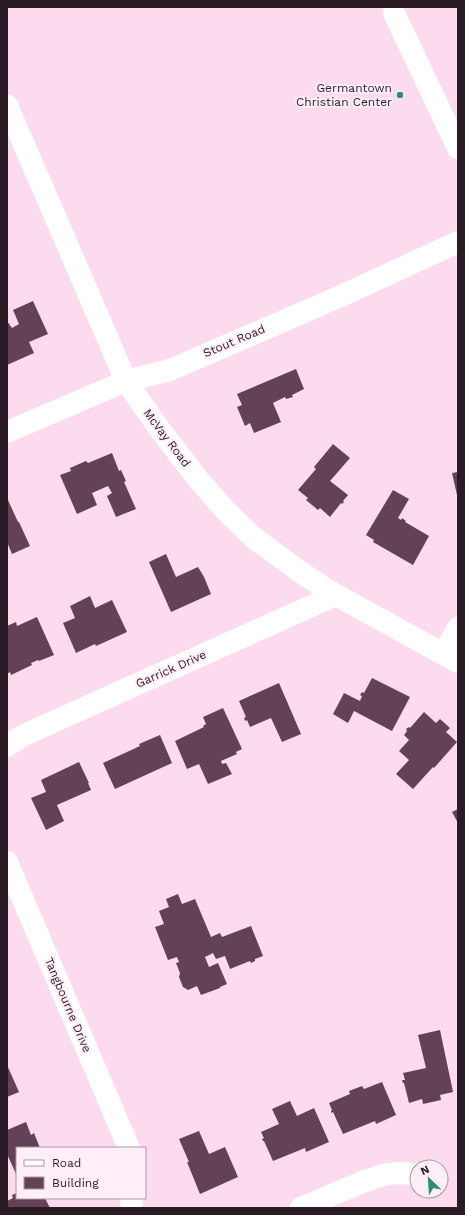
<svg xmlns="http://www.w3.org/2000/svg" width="465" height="1215" font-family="'Work Sans',sans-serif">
	<rect width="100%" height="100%" fill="#fcdbee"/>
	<path fill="#634156" d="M33,301L48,334L29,342L34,353L7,365V321L12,328L19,324L13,310Z
		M296,369L304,389L292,395L293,397L286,399L285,397L273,403L281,422L254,433L250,423L245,426L237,407L242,405L237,394Z
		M333,444L350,458L330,481L348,495L343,501L344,502L342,504L341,503L330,517L320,508L318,510L306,500L308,498L298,490L316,469L314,467Z
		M112,453L119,471L121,470L126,481L124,482L136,509L116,517L107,496L112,493L108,486L92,493L97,505L77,514L60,475L71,471L70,468L86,461L88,463Z
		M458,472V495H457L452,473Z
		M393,490L409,499L398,518L401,520L402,518L406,521L405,522L429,536L413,565L373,542L374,540L366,535Z
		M7,498L18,522H19L30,546L12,554L7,542Z
		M166,554L176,577L198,567L204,577L211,594L171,612L149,562Z
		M90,596L95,608L112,600L127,632L96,646L95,644L76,653L63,623L75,618L70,606Z
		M37,617L54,655L39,661L38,660L31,663L32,665L11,675L10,672L7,674V626L16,622L17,626Z
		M372,678L410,697L392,731L354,711L348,723L333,714L344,693L360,701L362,696L360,695L362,692L364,693Z
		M279,683L301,734L282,742L271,718L250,727L247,720L245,721L244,718L246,717L239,701Z
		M223,708L242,749L236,752L237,754L221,761L222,764L226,763L232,774L208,784L199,764L187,769L175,741L204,727L203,726L206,724L203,717Z
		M424,712L436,723L440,719L450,728L446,732L457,742L434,768L433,767L413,789L396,774L409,760L399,751L409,740L404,735L407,731L406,729L409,727L410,728Z
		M160,735L172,763L115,789L103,763L140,746L139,744Z
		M79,762L89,783H88L91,790L57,805L64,821L46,830L31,798L46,792L41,780Z
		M458,809V823L452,812Z
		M178,894L182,904L195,899L211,937L220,933L222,937L251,926L263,956L255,959V961L251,963L250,961L230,969L225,956L216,959L213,953L205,957L209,967L218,963L227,984L220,987V988L201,995L197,986L188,990L183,987L179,977L180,973L176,963L179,962L177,957L168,960L155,927L164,924L159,911L169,907L166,899Z
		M440,1030L453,1092L440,1095L441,1100L423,1104L422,1099L409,1103L404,1083H403L402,1080H405L403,1073L426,1068L418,1035Z
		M7,1065L19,1092L7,1097Z
		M382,1082L396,1115L376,1124L375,1121L343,1134L333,1112L331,1113V1111L332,1110L329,1103L350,1094L349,1091L362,1086L364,1089Z
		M290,1101L297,1116L314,1108L329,1142L306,1152L305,1148L273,1161L264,1141H263L262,1139L264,1138L261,1132L279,1124L272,1109Z
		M26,1122L31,1135L34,1133L40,1148H17V1176L7,1154V1130Z
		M199,1131L209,1154L225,1147L238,1177L200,1194L187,1162H189L179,1139Z
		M17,1193V1198H45L50,1208H7V1201L13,1198L12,1195Z"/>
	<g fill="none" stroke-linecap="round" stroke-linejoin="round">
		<path stroke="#fff" stroke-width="22" d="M394,13L458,148
			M7,105L126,381L161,431L198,479L226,511L254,538L306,576L336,595L458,662
			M7,432L126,381L170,370L341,296L458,242
			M444,653L458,628
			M7,746L24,735L336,595
			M7,862L129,1148
			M131,1208L132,1198
			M301,1208L365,1181L383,1175L399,1173L417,1174"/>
	</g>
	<circle fill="#2d8f69" stroke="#ffedf7" stroke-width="1.5" cx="400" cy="95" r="4"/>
	<g text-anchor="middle" stroke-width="4" stroke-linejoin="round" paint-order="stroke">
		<g font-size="12" fill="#2a1b24" stroke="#ffedf7" text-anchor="end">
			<text x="392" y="92">Germantown<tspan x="392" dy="14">Christian Center</tspan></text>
		</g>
		<g font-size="12" fill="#2a1b24" stroke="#ffedf7">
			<text transform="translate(234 341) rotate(-23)" y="4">Stout Road</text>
			<text transform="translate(167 438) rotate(53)" y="4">McVay Road</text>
			<text transform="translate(171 669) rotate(-24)" y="4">Garrick Drive</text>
			<text transform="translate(68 1005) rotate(67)" y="4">Tangbourne Drive</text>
		</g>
	</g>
	<rect width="465" height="1215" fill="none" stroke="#2a1b24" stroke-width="16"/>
	<rect x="16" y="1147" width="130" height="52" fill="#ffedf7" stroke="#aa99a3"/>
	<rect x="24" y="1160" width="20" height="6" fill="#ffffff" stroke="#aa99a3"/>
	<text x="52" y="1167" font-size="12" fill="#2a1b24">Road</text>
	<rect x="24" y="1177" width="20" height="12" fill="#634156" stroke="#aa99a3"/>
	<text x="52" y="1187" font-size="12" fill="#2a1b24">Building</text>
	<g transform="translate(429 1179) rotate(335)"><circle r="19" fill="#ffedf7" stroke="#aa99a3"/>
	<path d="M0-3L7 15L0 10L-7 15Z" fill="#2d8f69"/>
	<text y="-6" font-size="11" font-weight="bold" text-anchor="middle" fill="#2a1b24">N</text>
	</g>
</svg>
